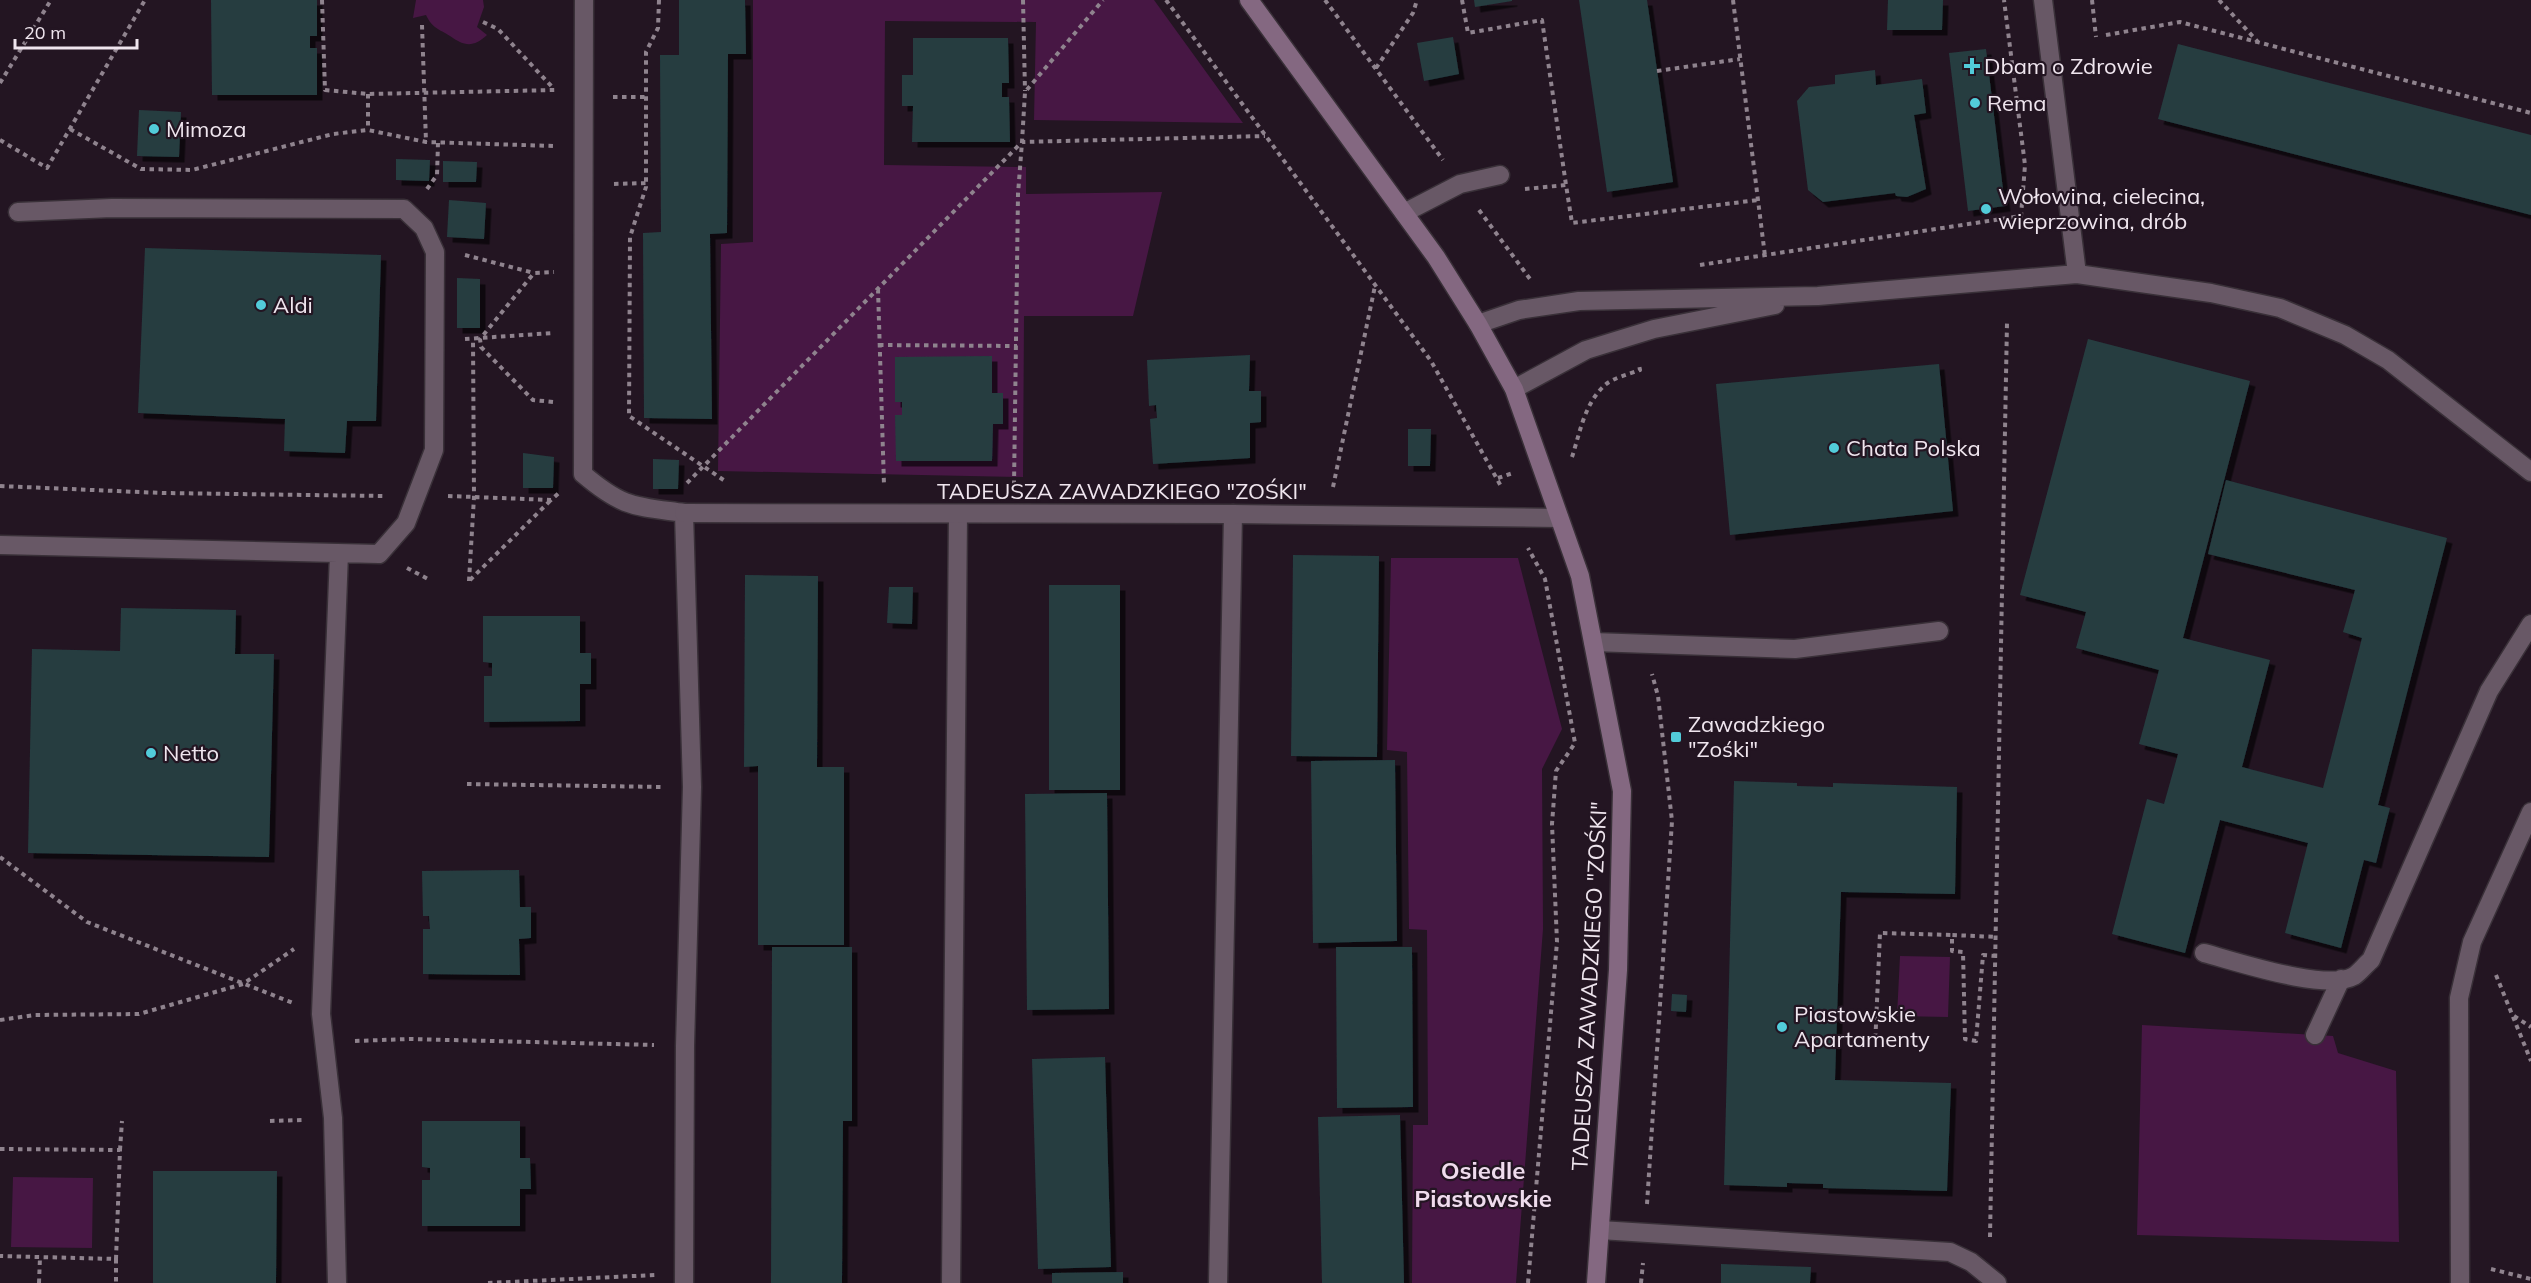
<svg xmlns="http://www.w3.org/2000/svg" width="2531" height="1283" font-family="Mulish,sans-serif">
	<defs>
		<filter id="shadow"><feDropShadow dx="5.5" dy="5.5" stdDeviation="0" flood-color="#0009"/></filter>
	</defs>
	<rect width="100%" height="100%" fill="#231522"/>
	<path fill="#471744" d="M416,0H483L484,7L477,27L487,35C473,48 464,46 450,36C439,29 432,28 426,15L413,18Z
		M753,0H1154L1243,123L1034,120L1036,22L885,21L884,165L1026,167V194L1162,192L1133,316H1024L1023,477L718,471L721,244L753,242Z
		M1391,558H1518L1562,729L1542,769L1543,929L1516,1283H1412L1413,1125H1428L1427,930L1409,929L1407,752L1387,750Z
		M1900,956L1950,957L1948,1017L1897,1016Z
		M2142,1025L2333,1036L2338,1053L2396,1071L2399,1242L2137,1235Z
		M13,1177L93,1178L92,1248L11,1247Z"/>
	<path fill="#253d40" filter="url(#shadow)" d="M211,0H317V36H310V48H317V95H212Z
		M679,0H745L746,54H728L727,233L710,234L712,419L644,418L643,233L661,232L660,55H679Z
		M1474,0H1512V1L1475,7Z
		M1579,0H1647L1673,182L1607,192Z
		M1888,0H1943L1942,30H1887Z
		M1453,37L1459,74L1424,81L1417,43Z
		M913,38H1008L1009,83H1002V97H1009L1010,142H912L913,106H902V75H913Z
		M2178,44L2531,135V215L2158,119Z
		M1986,49L2005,206L1968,211L1949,53Z
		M1875,70L1876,85L1922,79L1926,113L1914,115L1926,189L1907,197L1896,196L1895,193L1823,202L1808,190L1797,101L1809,87L1835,84V75Z
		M139,110L181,112L179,157L137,156Z
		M396,159L430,160L429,181L396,180Z
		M443,161L477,162L476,182H443Z
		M449,200L486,203L484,239L447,237Z
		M145,248L381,255L376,421H347L345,453L284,451L285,419L138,413Z
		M457,278L480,279V328H457Z
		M2088,339L2250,381L2183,638L2270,660L2242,767L2323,788L2362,638L2343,632L2355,590L2208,554L2226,480L2447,538L2378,805L2390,808L2384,831L2376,863L2364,860L2341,948L2285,933L2308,843L2220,820L2185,953L2112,934L2147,799L2164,804L2178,754L2139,744L2159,670L2076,648L2086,612L2020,595Z
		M1250,355L1249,391H1261V422L1250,423V458L1153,464L1150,419L1157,418L1156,405L1149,406L1147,360Z
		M992,356V393H1003V424H993L992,461H896L895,415H902V402H895V357Z
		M1939,364L1953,511L1730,535L1716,384Z
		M1408,429H1431L1430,466H1408Z
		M523,453L554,457L553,488H523Z
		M653,459L679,460L678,489H653Z
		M1293,555L1379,556L1377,757L1291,756Z
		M745,575L818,576L817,767H844V945H758V766L744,767Z
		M1049,585H1120V790H1049Z
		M889,587H913L912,624L887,623Z
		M121,608L236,610L235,654H274L269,857L28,853L32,649L120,651Z
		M483,616H580V653H591V684H580V721L484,722V676H492V663L483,662Z
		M1395,760L1397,941L1313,943L1311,761Z
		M1734,781L1797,783V786L1833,787V783L1957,787L1955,894L1841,892L1835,1080L1951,1083L1947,1191L1823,1188V1184L1787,1183V1187L1724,1185Z
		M1107,793L1109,1009L1027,1010L1025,794Z
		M519,870L520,907H531V938L519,939L520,975L423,974V929H430L429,916H423L422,871Z
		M772,947H852V1121H843L842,1283H771Z
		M1336,947H1412L1413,1107L1337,1108Z
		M1672,994L1687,995L1686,1012L1671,1011Z
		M1105,1057L1111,1267L1038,1269L1032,1059Z
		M1400,1115L1404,1283H1322L1318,1117Z
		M422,1121H520V1158H530L531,1189H520V1226H422V1180H430V1168L422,1167Z
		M153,1171H277L276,1283H153Z
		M1721,1264L1811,1267L1810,1283H1721Z
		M1123,1272V1283H1052V1273Z"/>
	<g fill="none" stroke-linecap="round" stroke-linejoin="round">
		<g stroke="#393038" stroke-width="21">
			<path id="lane" d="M584,0L583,474C623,508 634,506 684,513L692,787L685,1046L684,1283
				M1404,213L1460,184L1500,175
				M0,545L379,554L406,523L434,450L435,252L424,228L404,209L112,208L18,212
				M1593,642L1795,649L1939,631
				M2204,953C2235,961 2326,992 2354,976C2360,972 2365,965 2371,960L2489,691L2531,624
				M2315,1035L2341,979
				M1600,1230L1950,1252L1971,1262L1997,1283
				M337,1283L333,1118L321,1014L339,554
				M951,1283L958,514
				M1218,1283L1233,514
				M2460,1283L2459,998L2472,942L2531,812"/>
		</g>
		<g stroke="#393038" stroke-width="21">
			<path id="street" d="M2043,0L2077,274
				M1478,324L1519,310L1579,301L1818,296L2077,274L2211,293L2280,308L2345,335L2388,360L2531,472
				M1514,389L1586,350L1654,329L1775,305
				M684,513L1233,514L1559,518"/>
		</g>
		<g stroke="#393038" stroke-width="21">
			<path id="secondary" d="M1249,0L1436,257L1478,324L1514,389L1580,576L1622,791L1618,970L1596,1283"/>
		</g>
		<path stroke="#8f838e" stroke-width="4" stroke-dasharray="4.5 4.5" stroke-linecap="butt" d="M322,0L325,90L368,94L555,90
			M659,0L658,28L646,52V187L630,237L629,416L725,481
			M1023,0L1025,91
			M1166,0L1431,361L1502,488
			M1325,0L1443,160
			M1462,0L1468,33L1542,20L1566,185
			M1733,0L1765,256
			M2092,0L2096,37
			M2219,0L2258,42
			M483,22L498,29L554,89
			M422,25L426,142
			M2106,35L2180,22L2531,113
			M1376,68L1413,13L1417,0
			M1657,71L1740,59
			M0,83L51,0
			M368,94V130
			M613,97H646
			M70,129L141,169L192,170L333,134L368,130L426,142L554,146
			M0,140L47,168L145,0
			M614,184L646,183
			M427,189L437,175L438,143
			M1525,189L1566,185L1572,223L1758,200
			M1479,210L1530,279
			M465,255L534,273
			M1700,265L2021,216L2025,165L2004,0
			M878,289L884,485
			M465,339L553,333
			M879,345L1017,346
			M553,402L533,400L481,347L480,339L534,273L554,272
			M1572,457C1580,433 1584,404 1605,385C1613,378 1629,374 1640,370L1639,365
			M1498,478L1513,473
			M687,483L1022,142L1025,92L1103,0
			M1014,485L1018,194L1022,142L1265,136
			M0,486L162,493L383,496
			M1333,487L1375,286
			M448,496L551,500L560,492
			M407,568L430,580
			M470,580L551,500
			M469,581L474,497L473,339
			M467,784L664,787
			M0,857L87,922L293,1003
			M1996,956L1983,955L1976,1041L1965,1039L1963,952L1952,951V935L1997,937
			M2496,975L2531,1061
			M2514,1016L2531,1027
			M0,1020L35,1015L139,1014L243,984L294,949
			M355,1041L409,1039L654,1045
			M1875,1047L1880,933L1952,935
			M270,1121L302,1120
			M0,1149L120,1150L116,1259L0,1256
			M120,1150L122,1121
			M1647,1204L1672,821L1658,696L1652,674
			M1990,1237L2007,323
			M116,1259V1283
			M2491,1269L2531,1279
			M39,1283L40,1257
			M488,1283L655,1275
			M1528,1283L1557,942L1552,824L1556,771L1575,743L1545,579L1528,548
			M1641,1283L1643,1263"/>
		<use href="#lane" stroke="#685866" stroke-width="18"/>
		<use href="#street" stroke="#685866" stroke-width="18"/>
		<use href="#secondary" stroke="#846881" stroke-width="18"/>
	</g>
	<g fill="#52cbd9" stroke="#231522" stroke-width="2">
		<path d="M1969 57h6v6h6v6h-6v6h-6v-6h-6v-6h6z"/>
		<circle cx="1975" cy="103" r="6"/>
		<circle cx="154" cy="129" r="6"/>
		<circle cx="1986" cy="209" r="6"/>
		<circle cx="261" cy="305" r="6"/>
		<circle cx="1834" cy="448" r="6"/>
		<rect x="1670" y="731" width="12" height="12" rx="3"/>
		<circle cx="151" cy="753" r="6"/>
		<circle cx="1782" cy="1027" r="6"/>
	</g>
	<g text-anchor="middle" stroke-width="4.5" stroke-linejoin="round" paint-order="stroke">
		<g font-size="22" fill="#efe5ee" stroke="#231522" text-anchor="start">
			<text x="1984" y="74">Dbam o Zdrowie</text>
			<text x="1987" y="111">Rema</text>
			<text x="166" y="137">Mimoza</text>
			<text x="1998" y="204">Wołowina, cielecina,<tspan x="1998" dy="25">wieprzowina, drób</tspan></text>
			<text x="273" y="313">Aldi</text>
			<text x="1846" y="456">Chata Polska</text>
			<text x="1688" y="732">Zawadzkiego<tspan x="1688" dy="25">"Zośki"</tspan></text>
			<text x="163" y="761">Netto</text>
			<text x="1794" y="1022">Piastowskie<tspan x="1794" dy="25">Apartamenty</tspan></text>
		</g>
		<g font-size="22" fill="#efe5ee" stroke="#231522">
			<text x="1122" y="499">TADEUSZA ZAWADZKIEGO "ZOŚKI"</text>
			<text transform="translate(1589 986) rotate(-87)" y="8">TADEUSZA ZAWADZKIEGO "ZOŚKI"</text>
		</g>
		<g font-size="24" font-weight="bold" fill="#efdced" stroke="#231522">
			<text x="1483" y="1179">Osiedle<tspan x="1483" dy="28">Piastowskie</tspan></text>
		</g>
	</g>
	<path d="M15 39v9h122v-9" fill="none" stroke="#efe5ee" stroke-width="3"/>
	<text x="24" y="39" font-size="18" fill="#efe5ee" stroke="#231522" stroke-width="4.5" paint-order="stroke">20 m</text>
</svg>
